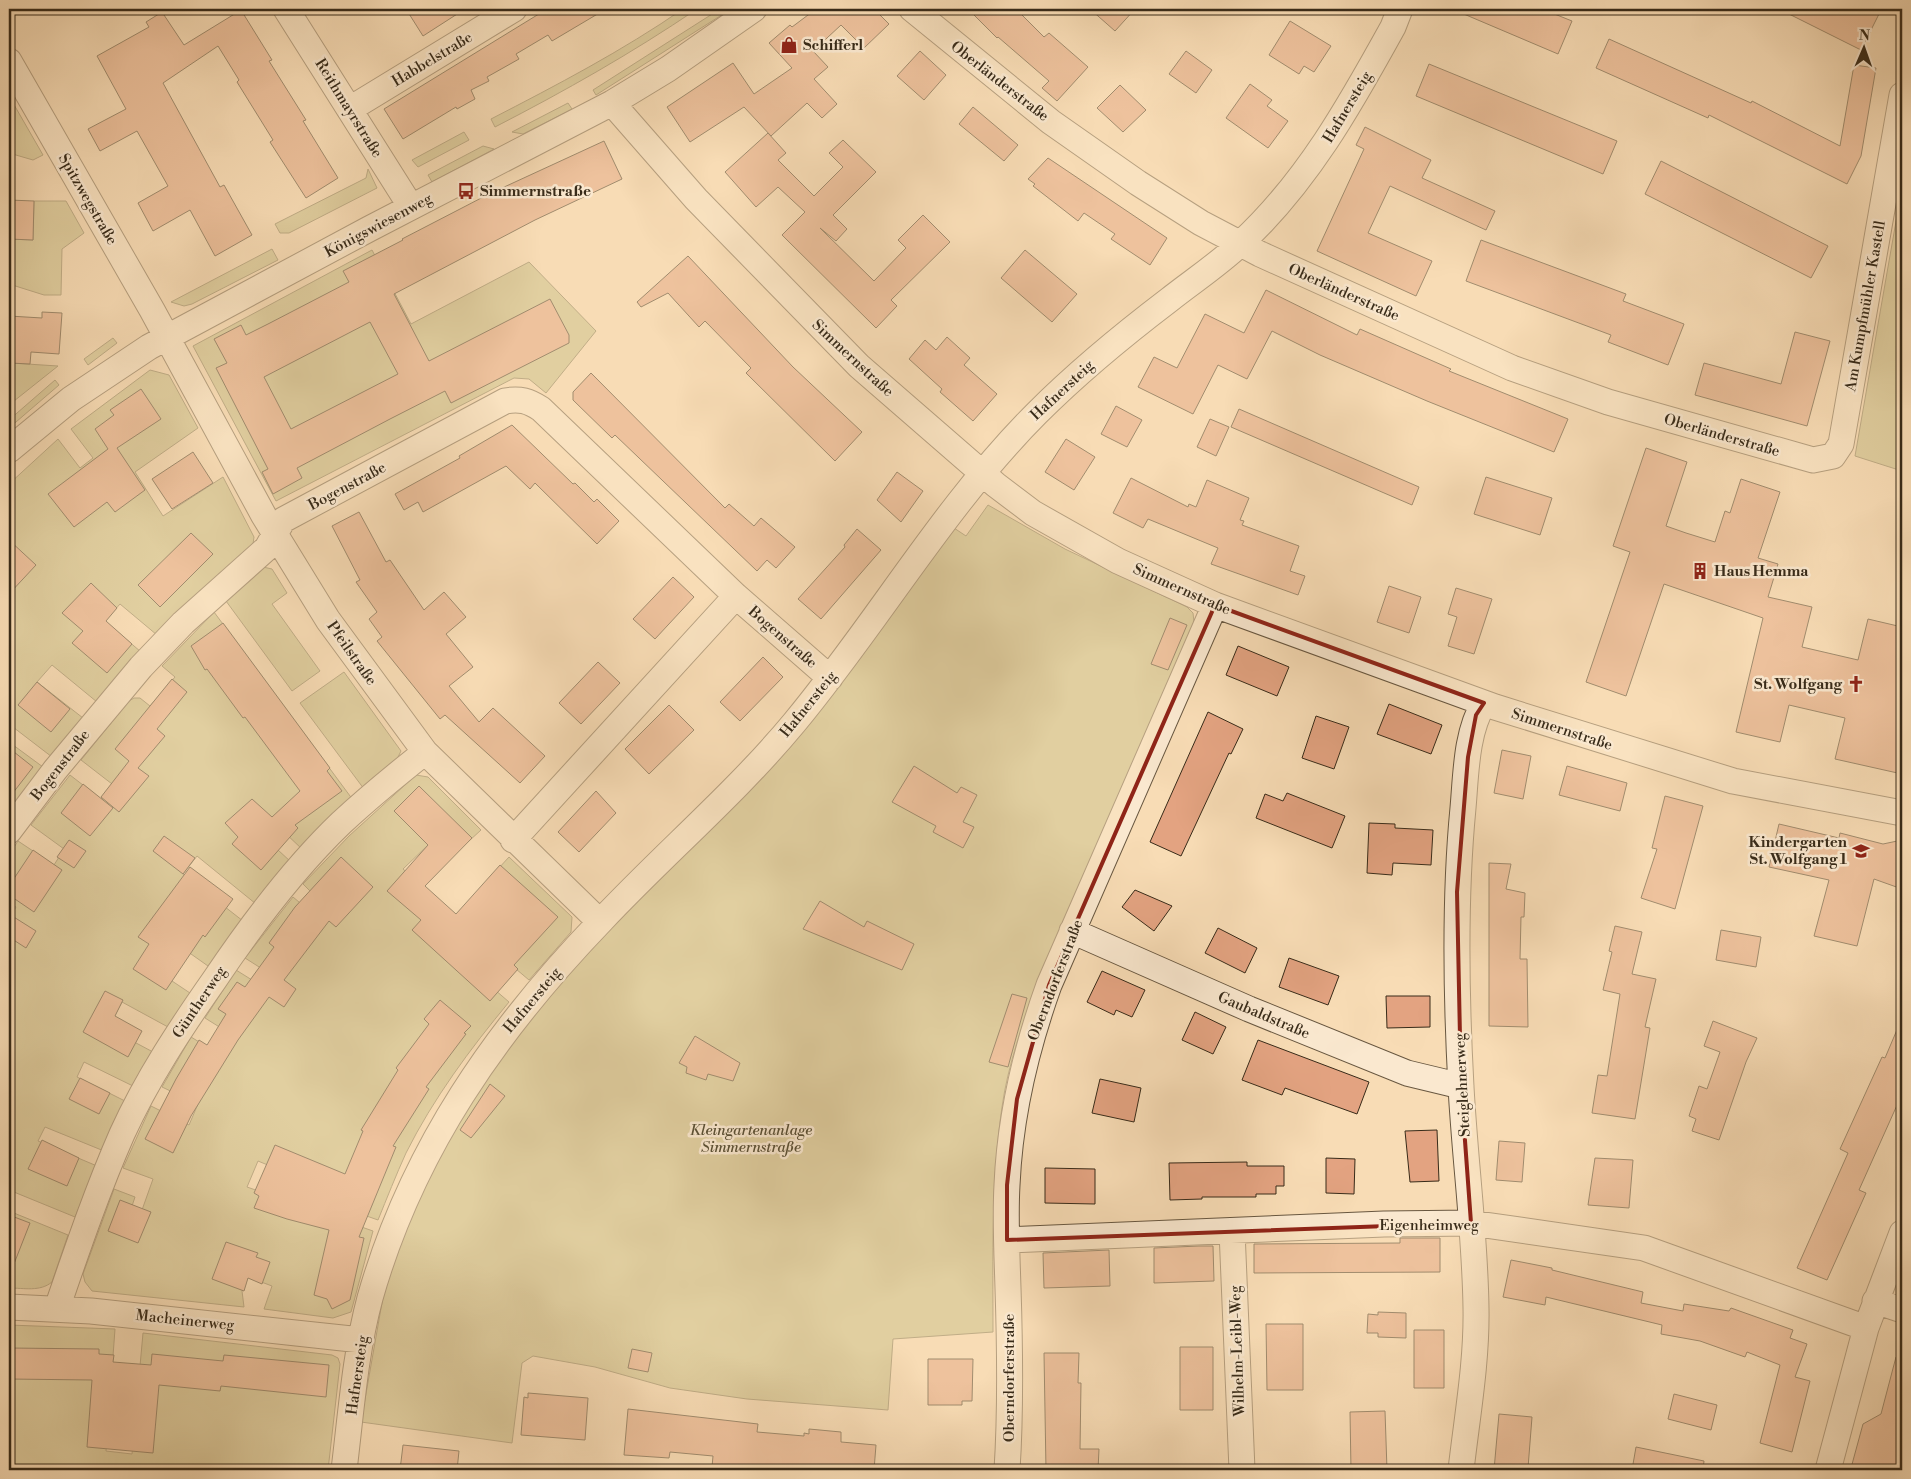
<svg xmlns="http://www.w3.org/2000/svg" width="1911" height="1479" font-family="'Libre Bodoni',serif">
	<rect width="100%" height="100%" fill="#f8dcb5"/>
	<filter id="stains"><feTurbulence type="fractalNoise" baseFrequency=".004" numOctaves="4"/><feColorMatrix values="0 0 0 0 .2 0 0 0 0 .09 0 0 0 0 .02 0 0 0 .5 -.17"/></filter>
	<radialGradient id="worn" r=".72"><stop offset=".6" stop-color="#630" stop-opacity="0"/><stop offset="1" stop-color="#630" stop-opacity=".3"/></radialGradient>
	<path fill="#c5be88" stroke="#7e7450" d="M683,9H697C632,53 565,91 495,127L491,119C557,85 622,51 683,9Z
		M720,9H731L596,95L593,90Z
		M9,96L43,155L33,160L9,153Z
		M568,103L572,109L523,134L512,132Z
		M464,132L469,140L418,167L412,160Z
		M483,146L494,149L432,182L428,175Z
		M368,169L377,188L289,233H280L275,224L366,178Z
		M1902,187V471L1855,456Z
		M34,201H66L84,233L62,249L61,295H44L9,284V239L33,240Z
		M272,249L278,260L192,304L184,306L171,302Z
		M372,250L411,324L529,262L596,331L546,393L529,379L514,378L276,501L193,346Z
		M113,338L117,343L88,365L84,359Z
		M9,359L11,363L58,366L9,405Z
		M150,370L169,375L198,428L135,472L163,516L223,477L254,537L253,544L157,635L120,604L105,621L141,652L97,702L52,665L37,682L83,718L52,757L9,724V484L58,439L80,468L93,458L71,429Z
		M55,380L59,385L9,428V420Z
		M988,505L1065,549L1187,607L1193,613L1194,622L1038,982C1023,1023 1008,1064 1002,1107C991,1182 993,1257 993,1332L893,1339L888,1410L747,1399L670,1388L595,1367L533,1356L522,1363L512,1443L361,1422L383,1297L400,1240L429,1168L518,1032L954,528L966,536Z
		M263,567L272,569L287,593L272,604L320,671L292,691L226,601Z
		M214,612L353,800L303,850L263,812L251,825L291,862L256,904L197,856L183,874L243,921L208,966L167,937L148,965L190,993L168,1027L122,1002L108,1028L153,1052L135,1087L84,1062L77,1077L127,1102L104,1151L45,1127L38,1141L97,1166L75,1217L9,1190V919L16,907L9,902V855L18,841L54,865L64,849L31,825L70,775L101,799L112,784L81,760L129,701L134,698H140L150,706L175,677L162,666Z
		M344,672L401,751L396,761L364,789L300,703Z
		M9,742L43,767L9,813Z
		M416,775L428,777L481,830L469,841L427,846L403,869L473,930L498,869L509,857L572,917L571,932L529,980L516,969L451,952L509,1002C470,1049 433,1099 406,1153C396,1175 387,1198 378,1220L310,1196L304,1180L258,1161L247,1187L373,1231L351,1312L333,1318L264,1309L272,1286L248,1277L242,1291L244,1307L92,1291L85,1282L83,1274L114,1189L135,1197L132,1206L142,1210L153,1179L123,1168L151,1106L189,1125L198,1104L162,1087L191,1037L209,1048L221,1028L205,1018L236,970L252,980L278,979L245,958L293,897L312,913L322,903L303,884L349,836Z
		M9,1211L68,1235L52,1282C40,1292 24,1288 9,1288Z
		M9,1325L115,1329L106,1451L132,1454L143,1333L332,1355L338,1358L340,1364L328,1470H9Z"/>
	<path fill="#e3a381" stroke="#382b19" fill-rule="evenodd" d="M406,9H465L423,36Z
		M547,9H606L552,41L548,35L516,54L519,59L487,77L489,81L471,90L475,99L457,109L456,107L403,139L384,109Z
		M816,9H874L889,24L864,48L841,25L813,51L828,67L814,79L837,104L822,118L807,103L771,136L744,107L690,142L667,107L733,63L754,94L792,68L769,43L790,25L792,27Z
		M968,9H1016L1044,37L1049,33L1088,67L1057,101L1042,88L1049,81L998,37L997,38Z
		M1090,9H1135L1115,31Z
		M1452,9H1542L1572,21L1558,54Z
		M1779,9H1869L1879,14L1861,50Z
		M241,10L272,60L269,61L306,120L303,121L338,178L306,198L270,142L273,140L237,82L239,80L218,46L163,83L220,187L224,185L252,235L215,256L190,210L153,231L138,203L168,186L137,131L100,151L88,129L126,109L97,56L149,27L146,22L162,12L184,45Z
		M1290,21L1331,46L1314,72L1304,66L1299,74L1269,55Z
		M1609,39L1751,103L1752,101L1840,146L1854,65L1876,68L1861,156L1847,184L1709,115L1708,118L1596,68Z
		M920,51L946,75L924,100L897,76Z
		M1186,51L1212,70L1196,93L1169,74Z
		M1429,64L1617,141L1603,174L1416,96Z
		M1250,84L1272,100L1267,106L1288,121L1268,148L1226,118Z
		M1120,85L1146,110L1123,132L1097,108Z
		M973,107L1018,145L1004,161L959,124Z
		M1365,127L1431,160L1422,178L1495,211L1486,230L1390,186L1368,233L1432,261L1416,296L1317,251L1364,149L1356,145Z
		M768,133L786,153L778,160L814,196L843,167L829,153L843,140L876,172L833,215L847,229L836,241L820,228L874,281L906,248L898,240L923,215L950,242L891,300L897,306L876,328L782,235L805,212L778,187L756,207L725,172Z
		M604,141L622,179L535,220L394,294L429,361L550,299L569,335V343L451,403L445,391L390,419L297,468L302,478L273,494L262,472L268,469L216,368L227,363L214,339L241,325L246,335L268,324L349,282L343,271L403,240L402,239L489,194ZM370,322L398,374L291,429L264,377Z
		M1048,158L1167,238L1150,265L1111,239L1115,234L1084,213L1078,221L1033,186L1035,184L1028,179Z
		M1661,161L1828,246L1811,278L1645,194Z
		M9,200L34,201L33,240L9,239Z
		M1481,240L1626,294L1623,301L1684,324L1668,365L1608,342L1611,335L1466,281Z
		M1025,250L1077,294L1052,322L1001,278Z
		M688,256L793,367L862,432L835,461L746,373L751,368L705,321L699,327L668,293L641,307L637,302Z
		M1266,290L1357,335L1360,329L1451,369L1449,371L1568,419L1554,452L1427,401L1320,355L1272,331L1247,379L1218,365L1193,414L1138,387L1154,357L1177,368L1205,314L1244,333Z
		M42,312L62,313L59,354L31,352L30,364L10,363L9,316L42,318Z
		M1795,332L1830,341L1807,426L1695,395L1704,363L1781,384Z
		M947,337L970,358L964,365L997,394L973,421L940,392L942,389L909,359L925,340L936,350Z
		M591,373L725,508L729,504L754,526L761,518L795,547L776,568L767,560L757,571L615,435L612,438L573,400V392Z
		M141,389L161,419L117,448L145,490L115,512L107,502L74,527L48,494L108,449L95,429L114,415L110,410Z
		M1116,406L1142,420L1127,447L1101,434Z
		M1239,409L1419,487L1412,505L1231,427Z
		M1210,419L1229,427L1216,456L1197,447Z
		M512,425L573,484L575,483L594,502L597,499L619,521L597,544L535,483L530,489L506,466L423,512L418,502L404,510L395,494L460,458L459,456Z
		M1066,439L1095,457L1074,490L1045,472Z
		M1646,448L1687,462L1666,526L1686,533L1715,542L1725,511L1730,513L1741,479L1780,492L1758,558L1778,564L1768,597L1812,607L1802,647L1858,660L1868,619L1902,627V774L1835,759L1845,718L1789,705L1780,742L1736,732L1763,618L1664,584L1626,696L1586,682L1630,552L1613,546Z
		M193,452L213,483L172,509L152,479Z
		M897,472L923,491L901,522L877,500Z
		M1486,477L1552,498L1540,535L1474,514Z
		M1131,478L1188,507L1189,504L1196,507L1207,480L1249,498L1240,520L1244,521L1242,525L1299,546L1290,571L1305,576L1298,595L1211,564L1218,548L1148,519L1143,528L1113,513Z
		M359,512L386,562L390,560L424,610L444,592L466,617L446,634L473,667L449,686L479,722L493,708L545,756L520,783L445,715L440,719L377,641L382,637L369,619L377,612L356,582L360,580L332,526Z
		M857,529L881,550L821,619L798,599L845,547L844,545Z
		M191,533L213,554L160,607L138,585Z
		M9,540L36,565L9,594Z
		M673,577L694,597L655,639L633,619Z
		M91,583L117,608L106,621L132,644L107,673L72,643L83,631L62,613Z
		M1389,586L1421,597L1409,633L1377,622Z
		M1456,588L1492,599L1474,654L1448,646L1457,617L1448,614Z
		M1170,618L1187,625L1168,670L1151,664Z
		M223,623L330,768L327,771L342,791L295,825L298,828L261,870L232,844L238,837L225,823L252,799L272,817L300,791L245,717L243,718L207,669L205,670L191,646Z
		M1238,646L1289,667L1277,696L1226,675Z
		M763,657L783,677L740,721L720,702Z
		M598,662L620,683L581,724L559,703Z
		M172,679L187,692L157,729L165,736L138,768L149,776L119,812L101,797L129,761L115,749Z
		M37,682L70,709L51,732L18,705Z
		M1389,704L1442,725L1431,754L1377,734Z
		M669,705L694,730L649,774L625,749Z
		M1208,712L1243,729L1231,754L1229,753L1181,856L1150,842Z
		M1316,716L1349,727L1334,769L1302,758Z
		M9,748L33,767L9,798Z
		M1502,750L1531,756L1523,799L1494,793Z
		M914,766L957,793L961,787L977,795L963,822L974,827L963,848L933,832L936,826L892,802Z
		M1567,766L1627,783L1620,811L1559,795Z
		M83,784L113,808L90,836L61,813Z
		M419,786L472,838L425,886L456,914L500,865L558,917L514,965L518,969L490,1001L412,930L421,920L387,891L428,845L394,811Z
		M596,791L616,813L579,852L558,832Z
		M1287,793L1345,816L1332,848L1256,818L1265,794L1283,801Z
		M1665,796L1703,806L1675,909L1641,898L1657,849L1652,848Z
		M1369,823L1395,824V828L1433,830L1431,865L1393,863L1392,875L1367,873Z
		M1779,824L1839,838L1840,833L1883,844L1902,840V889L1874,879L1857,946L1814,936L1829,880L1769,867Z
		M164,836L195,858L183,874L153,851Z
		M69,840L86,851L74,868L57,857Z
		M33,850L62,870L34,912L9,895V886Z
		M341,857L373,887L336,927L329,921L284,980L296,989L284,1007L269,997L238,1040L191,1116L173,1153L145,1139L176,1079L199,1040L207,1045L226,1014L218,1009L237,982L245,987L274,947L269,943L295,907Z
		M1489,863L1511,864L1506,889L1525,893L1524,917H1521L1520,959H1527L1528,1027L1489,1026Z
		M190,867L233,899L205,937L203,935L166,990L133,969L149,944L138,937Z
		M1135,890L1172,906L1154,931L1122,907Z
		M820,901L864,927L867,921L914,944L902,970L803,929Z
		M9,914L36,931L26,948L9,937Z
		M1615,926L1642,932L1632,974L1656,979L1645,1027L1650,1028L1635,1119L1592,1113L1598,1075L1607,1076L1620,994L1603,990L1612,952L1609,951Z
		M1218,928L1257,948L1245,973L1205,953Z
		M1721,930L1761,937L1756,967L1716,960Z
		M1289,958L1339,976L1328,1005L1279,987Z
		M1102,971L1145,990L1132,1017L1116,1010L1114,1015L1087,1002Z
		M105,991L123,1000L115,1016L142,1031L128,1057L83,1032Z
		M1012,994L1027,998L1008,1067L989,1062Z
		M1386,996H1430V1027L1387,1028Z
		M440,1000L471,1026L464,1033L466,1034L426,1087L429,1089L393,1146L396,1147L359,1237L364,1238L350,1300L332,1309L327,1299L314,1295L329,1230L287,1219L254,1208L259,1196L254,1193L275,1145L345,1174L363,1131L361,1130L398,1070L396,1068L429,1024L424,1019Z
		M1195,1012L1226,1027L1213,1054L1182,1040Z
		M1902,1018V1094L1859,1190L1866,1193L1827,1280L1797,1268L1848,1153L1840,1149L1882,1057L1885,1058Z
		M1713,1021L1757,1038L1746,1062L1719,1140L1692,1131L1696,1119L1689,1116L1699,1086L1707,1089L1720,1052L1704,1046Z
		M695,1036L740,1063L733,1081L708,1074L706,1080L686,1073L687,1067L679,1063Z
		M1258,1040L1369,1082L1357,1114L1285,1088L1282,1095L1242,1080Z
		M80,1078L110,1093L99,1114L69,1099Z
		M1100,1079L1141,1088L1134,1122L1092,1113Z
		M490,1084L505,1096L471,1138L460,1130Z
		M1437,1130L1439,1181L1410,1182L1405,1131Z
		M42,1140L79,1158L67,1186L28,1169Z
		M1499,1141L1525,1143L1522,1182L1496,1180Z
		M1326,1158L1355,1159L1354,1194L1326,1193Z
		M1595,1158L1633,1160L1629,1208L1588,1205Z
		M1247,1162V1166H1284V1186H1276V1194H1256V1197H1202V1199L1170,1200L1169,1163Z
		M1045,1168L1095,1169V1204L1045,1203Z
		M120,1200L151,1212L138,1243L108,1231Z
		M9,1215L30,1223L10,1274L9,1273Z
		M1400,1238H1440V1272L1254,1273V1244L1400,1243Z
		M226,1242L258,1253L256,1257L270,1262L262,1284L248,1278L244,1291L212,1279Z
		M1199,1246H1213L1214,1281L1154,1283V1248Z
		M1109,1250L1110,1286L1044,1288L1043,1253Z
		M1511,1260L1552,1268V1270L1643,1292L1641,1303L1683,1311L1684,1304L1729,1311L1731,1308L1793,1330L1790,1338L1807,1344L1795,1377L1810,1381L1792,1452L1760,1443L1780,1365L1747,1352L1745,1357L1700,1341L1661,1334L1662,1325L1546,1297L1545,1305L1503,1297Z
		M1378,1312L1406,1313V1338L1378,1337V1333H1367L1368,1314L1378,1315Z
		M1266,1324H1303V1390H1267Z
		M1414,1330H1444V1388H1414Z
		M1180,1347H1213V1410H1180Z
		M9,1348L99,1349V1354L114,1355L113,1362L151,1365L152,1354L223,1361L224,1355L329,1365L326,1397L221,1386L220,1391L159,1385L153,1453L87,1447L92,1380L9,1379Z
		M632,1349L652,1353L648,1372L628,1368Z
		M1044,1353H1079L1078,1383H1081L1080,1449H1099L1098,1470H1046Z
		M1896,1357L1902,1358V1470H1861L1851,1468L1863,1424L1881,1414Z
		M928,1359H973L972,1401H962V1405H928Z
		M528,1393L588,1398L585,1440L521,1435L524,1397L528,1398Z
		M1674,1394L1717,1405L1711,1430L1668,1419Z
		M628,1409L758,1424L757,1432L804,1436V1433L809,1434V1429L841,1432V1442L876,1445L874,1470H743L712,1467L713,1456L670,1452L669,1458L624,1455Z
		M1385,1411L1387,1470H1351L1350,1412Z
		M1499,1414L1532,1417L1528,1468L1519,1467V1470H1494Z
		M403,1445L459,1451L457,1470H400Z
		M1636,1447L1704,1461L1703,1470H1632Z"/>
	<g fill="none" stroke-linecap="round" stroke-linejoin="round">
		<g stroke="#685740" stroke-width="27">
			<path id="minor" d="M286,9L411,207
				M912,9L1051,122L1138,183L1201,223L1260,254L1512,368L1608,402L1813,460L1833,456L1841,444L1902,95
				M9,61L152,310L264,516L328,620L425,752L600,922
				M612,103L696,199L859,366L996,485L1033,513L1118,561L1215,605L1495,707L1733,781L1902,813
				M350,109L514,9
				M9,450L71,399L149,347L369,229L612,103L668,69L754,9
				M9,831L55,770L141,667L183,623L267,548L283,520L505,401C520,398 529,401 541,409L736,596L830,678
				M513,840L736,596
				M1072,931L1249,1009L1407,1073L1461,1086
				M1232,1231L1242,1470
				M1007,1240L1384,1224L1471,1223L1644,1248L1866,1328
				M1875,1301L1902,1310
				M9,1307L91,1311L361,1340
				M57,1308C77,1250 97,1191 122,1134C147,1079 180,1029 215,979C252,924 293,869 341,823C368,798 396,775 425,752
				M344,1470C351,1413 355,1354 370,1298C412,1150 496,1030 602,920C665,853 736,793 794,723C878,622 944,506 1037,413C1078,372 1123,335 1169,300C1193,281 1219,264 1241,243C1307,182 1350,105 1393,27L1400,9
				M1007,1470C1011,1409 1010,1349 1008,1288C1007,1254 1005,1219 1007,1185C1010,1116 1026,1049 1049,985L1215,605
				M1461,1470C1467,1417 1477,1362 1476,1308C1475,1234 1465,1161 1461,1087C1456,995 1454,901 1463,808C1466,774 1466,732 1484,703
				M1828,1470L1866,1328L1902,1233"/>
		</g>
		<use href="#minor" stroke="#fae8cf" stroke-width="25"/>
	</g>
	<path d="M0 0H1911V1479H0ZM1215,605L1484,703L1476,715L1468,757L1457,892L1461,1086L1471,1223L1007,1240V1185L1017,1099L1049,985Z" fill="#f8dcb5" fill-opacity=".55" fill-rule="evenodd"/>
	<path fill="none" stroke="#8f2418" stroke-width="4" stroke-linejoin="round" d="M1215,605L1484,703L1476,715L1468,757L1457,892L1461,1086L1471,1223L1007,1240V1185L1017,1099L1049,985Z"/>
	<defs>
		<g id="shop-bare" transform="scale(1.35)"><path d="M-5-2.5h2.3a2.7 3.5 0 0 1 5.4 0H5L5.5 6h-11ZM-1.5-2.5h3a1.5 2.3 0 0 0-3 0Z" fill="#8f2418" stroke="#fae8cf" stroke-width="2.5" paint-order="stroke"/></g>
		<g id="bus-bare" transform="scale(1.35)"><path d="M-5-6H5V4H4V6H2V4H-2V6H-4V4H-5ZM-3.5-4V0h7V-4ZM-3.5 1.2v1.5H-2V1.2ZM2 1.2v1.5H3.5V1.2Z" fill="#8f2418" stroke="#fae8cf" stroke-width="2.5" paint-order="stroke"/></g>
		<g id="building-bare" transform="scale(1.35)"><path d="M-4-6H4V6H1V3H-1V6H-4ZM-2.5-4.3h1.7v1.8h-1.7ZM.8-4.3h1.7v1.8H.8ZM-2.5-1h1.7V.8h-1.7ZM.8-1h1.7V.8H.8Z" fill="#8f2418" stroke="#fae8cf" stroke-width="2.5" paint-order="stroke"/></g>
		<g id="church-bare" transform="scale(1.35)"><path d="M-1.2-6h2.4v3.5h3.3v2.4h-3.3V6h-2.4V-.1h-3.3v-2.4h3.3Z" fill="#8f2418" stroke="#fae8cf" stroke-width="2.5" paint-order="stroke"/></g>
		<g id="school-bare" transform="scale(1.35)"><path d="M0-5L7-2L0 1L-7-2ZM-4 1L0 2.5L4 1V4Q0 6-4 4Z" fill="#8f2418" stroke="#fae8cf" stroke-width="2.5" paint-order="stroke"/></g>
	</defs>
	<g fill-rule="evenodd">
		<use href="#shop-bare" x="789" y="45"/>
		<use href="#bus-bare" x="466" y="191"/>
		<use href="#building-bare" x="1700" y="571"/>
		<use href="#church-bare" x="1856" y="684"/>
		<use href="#school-bare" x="1861" y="851"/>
	</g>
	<g text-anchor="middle" stroke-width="5" stroke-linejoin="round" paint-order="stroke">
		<g font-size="15" font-weight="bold" fill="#382b19" stroke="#fae8cf" text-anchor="start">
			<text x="803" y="50">Schifferl</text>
			<text x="480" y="196">Simmernstraße</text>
			<text x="1714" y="576">Haus Hemma</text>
			<text x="1842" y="689" text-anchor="end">St. Wolfgang</text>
			<text x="1847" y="847" text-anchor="end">Kindergarten<tspan x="1847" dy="17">St. Wolfgang 1</tspan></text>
		</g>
		<g font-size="15" fill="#382b19" stroke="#fae8cf">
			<text transform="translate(432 59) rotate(-31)" y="5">Habbelstraße</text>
			<text transform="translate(1000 81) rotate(38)" y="5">Oberländerstraße</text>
			<text transform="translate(1347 107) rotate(-59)" y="5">Hafnersteig</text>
			<text transform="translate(349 108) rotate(58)" y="5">Reithmayrstraße</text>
			<text transform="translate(88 199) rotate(60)" y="5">Spitzwegstraße</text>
			<text transform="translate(378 225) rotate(-28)" y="5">Königswiesenweg</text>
			<text transform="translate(1344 292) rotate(24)" y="5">Oberländerstraße</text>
			<text transform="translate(1865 306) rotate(-80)" y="5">Am Kumpfmühler Kastell</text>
			<text transform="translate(853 358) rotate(43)" y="5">Simmernstraße</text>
			<text transform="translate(1062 390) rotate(-43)" y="5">Hafnersteig</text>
			<text transform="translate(1722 435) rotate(16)" y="5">Oberländerstraße</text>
			<text transform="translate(347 486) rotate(-28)" y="5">Bogenstraße</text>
			<text transform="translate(1182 589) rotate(24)" y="5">Simmernstraße</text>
			<text transform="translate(783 637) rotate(41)" y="5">Bogenstraße</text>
			<text transform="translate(352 653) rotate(55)" y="5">Pfeilstraße</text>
			<text transform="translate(808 704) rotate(-51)" y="5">Hafnersteig</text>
			<text transform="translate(1562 729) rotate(18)" y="5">Simmernstraße</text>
			<text transform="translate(60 765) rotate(-52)" y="5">Bogenstraße</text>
			<text transform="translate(1055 980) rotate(-69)" y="5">Oberndorferstraße</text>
			<text transform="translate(532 1000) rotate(-50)" y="5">Hafnersteig</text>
			<text transform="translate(199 1002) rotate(-56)" y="5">Güntherweg</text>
			<text transform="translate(1264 1015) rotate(23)" y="5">Gaubaldstraße</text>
			<text transform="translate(1462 1085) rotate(-93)" y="5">Steiglehnerweg</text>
			<text x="1429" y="1230">Eigenheimweg</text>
			<text transform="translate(185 1320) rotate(6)" y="5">Macheinerweg</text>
			<text transform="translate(1237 1351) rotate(-92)" y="5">Wilhelm-Leibl-Weg</text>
			<text transform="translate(357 1375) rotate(-82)" y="5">Hafnersteig</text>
			<text transform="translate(1009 1378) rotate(-90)" y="5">Oberndorferstraße</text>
		</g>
		<g font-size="15" font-style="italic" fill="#5b5035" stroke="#fae8cf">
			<text x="751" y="1135">Kleingartenanlage<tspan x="751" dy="17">Simmernstraße</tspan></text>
		</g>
	</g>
	<rect width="1911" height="1479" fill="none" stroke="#f8dcb5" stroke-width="30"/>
	<rect x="10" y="10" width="1891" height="1459" fill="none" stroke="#382b19" stroke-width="2.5"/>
	<rect x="15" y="15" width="1881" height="1449" fill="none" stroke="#382b19"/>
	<g transform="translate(1864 48) rotate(2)" stroke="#fae8cf" stroke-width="4" paint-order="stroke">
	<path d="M0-4L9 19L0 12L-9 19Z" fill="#382b19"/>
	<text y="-8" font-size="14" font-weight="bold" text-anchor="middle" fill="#382b19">N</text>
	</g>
	<rect width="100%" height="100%" filter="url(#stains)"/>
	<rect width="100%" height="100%" fill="url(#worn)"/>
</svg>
